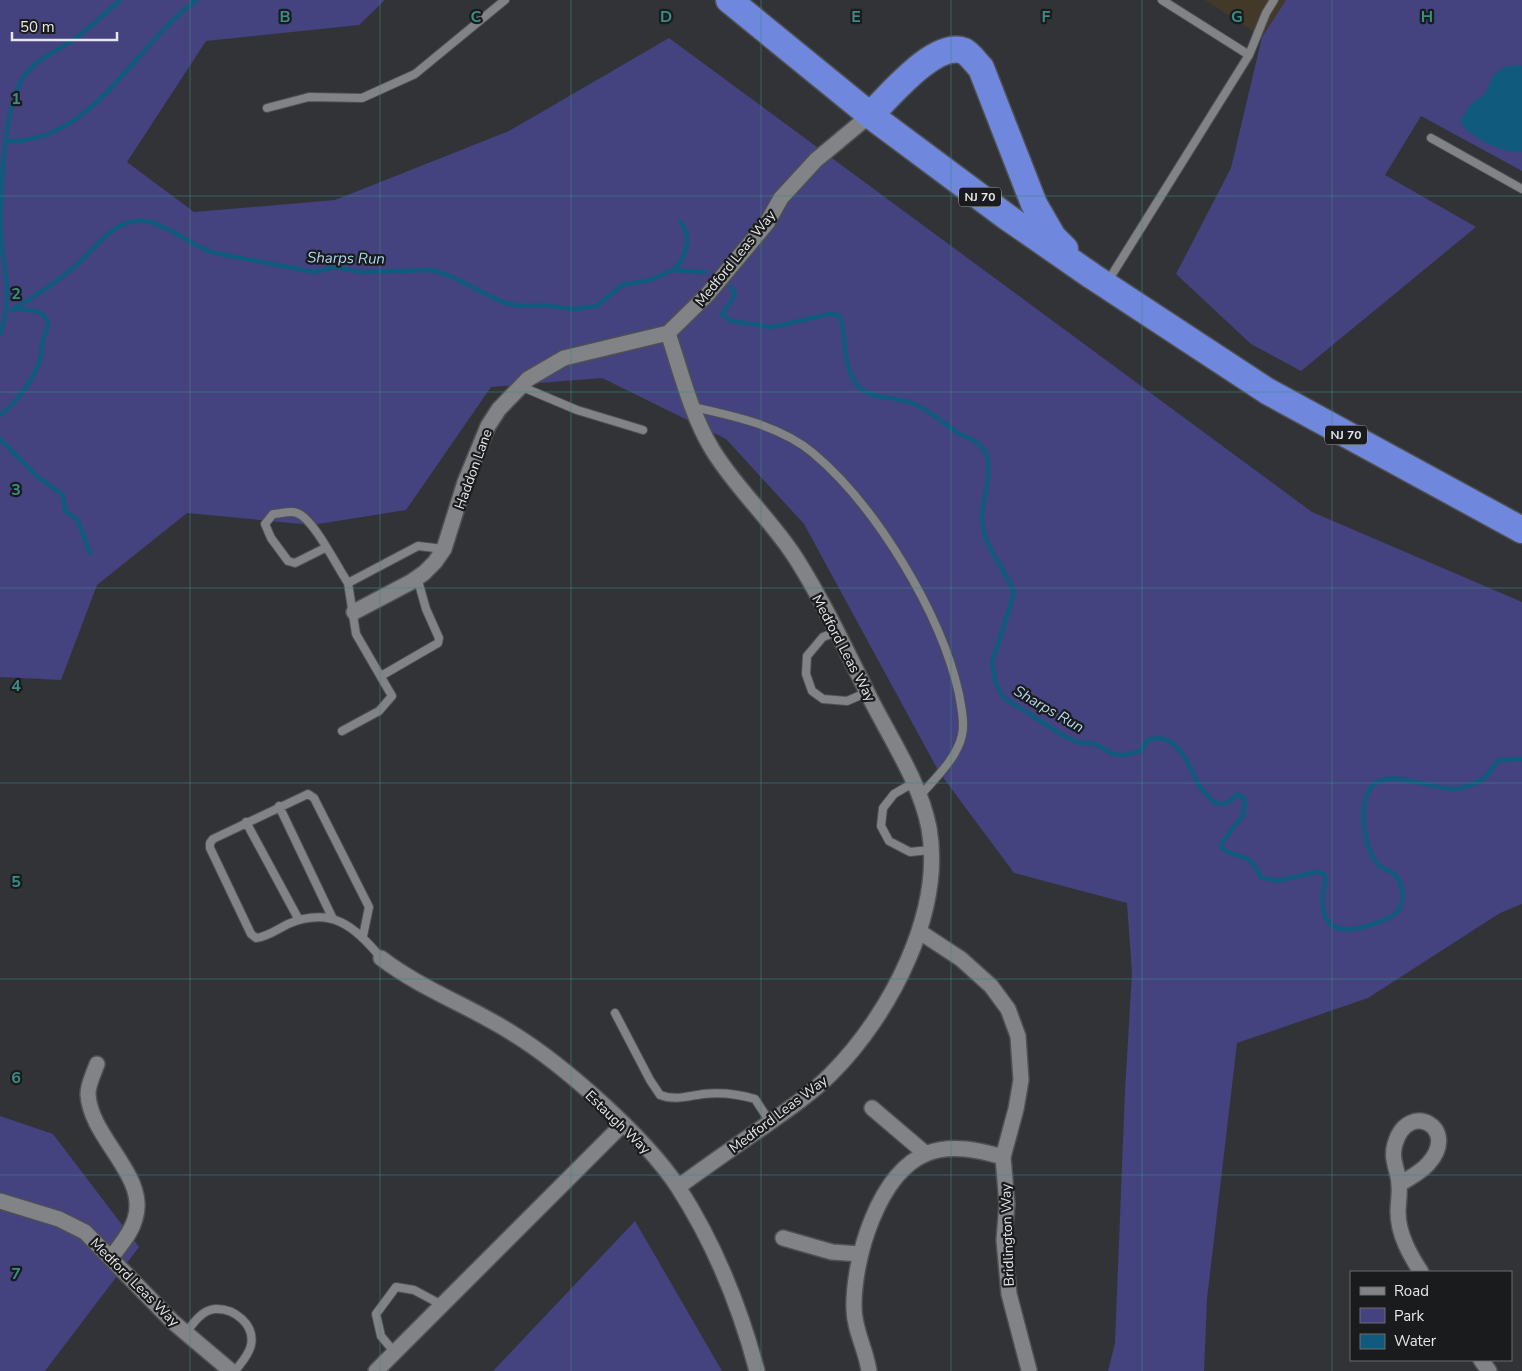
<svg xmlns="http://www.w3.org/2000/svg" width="1522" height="1371" font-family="'Nunito Sans',sans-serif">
	<rect width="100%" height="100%" fill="#323336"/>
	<path fill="#433929" d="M1205,0H1286L1262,37Z"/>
	<path fill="#44427f" d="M0,0H385L359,25L206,41L127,162L194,212L335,200L509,131L669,38L1312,512L1522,602V904L1500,913L1368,998L1237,1043L1207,1299L1204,1371H1108L1115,1343L1125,1090L1132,973L1127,903L1014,873L939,772L804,524L726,439L602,378L491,387L406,510L312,525L187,513L97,585L61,680L0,677Z
		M1286,0H1522V171L1421,116L1385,175L1476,227L1301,371L1251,344L1176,274L1231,168L1262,37Z
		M0,1116L53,1134L139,1247L45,1371H0Z
		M635,1221L722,1371H493Z"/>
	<path fill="#105b7d" d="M1522,65V151C1507,156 1466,136 1460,121L1471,104L1485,94L1494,74L1506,66Z"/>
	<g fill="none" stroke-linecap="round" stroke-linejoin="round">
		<path stroke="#105b7d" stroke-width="4.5" d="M6,141C94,144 134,44 197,0
			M673,270C686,259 693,236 680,222
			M731,287L735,293L734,297L722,314L731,321L773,327L829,314L838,315L841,319C845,338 844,362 853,379C865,403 894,394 914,404C929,410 942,422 955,431C965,438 977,439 984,450C995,466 982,499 982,517C982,547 1006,568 1014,594L992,662L996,684L1004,698L1064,736L1080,743H1093L1113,754L1124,755L1140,751L1148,740C1178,730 1189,767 1199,785C1204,793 1209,797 1215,803L1226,804L1238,794L1245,799L1243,815L1221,844L1222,848C1238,861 1249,849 1261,877L1277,881L1316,872L1323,873L1326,878C1316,918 1327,939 1370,925C1382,921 1396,918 1401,905C1405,894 1402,878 1391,872C1385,868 1380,869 1376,862C1364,846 1357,803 1372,786C1389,767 1436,791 1457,789C1468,787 1483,781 1490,772C1493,767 1495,763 1500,760L1522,759
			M12,310C33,298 53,284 72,269C95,251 115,213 150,222C174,228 192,247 215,253L314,272L335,267L360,272L432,270L448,275L502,302L519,306L542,305L574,309L597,306L622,285L650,280L673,270L705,272
			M0,334C14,293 3,274 1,233C0,195 3,106 24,76C36,59 57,51 73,40C90,28 105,13 120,0
			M0,415C17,403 37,375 41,355C42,351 41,348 42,344C43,333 54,325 43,315C36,308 23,310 13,310
			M0,439L39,478L63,495L65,510L78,521L90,553"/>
		<g stroke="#4f5053" stroke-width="10">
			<path id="service" d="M1249,55L1266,13L1274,0
				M267,108L309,97L362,98L415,74L505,0
				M1431,138L1522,189
				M1108,281L1249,55L1162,0
				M520,386L577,410L643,430
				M693,407C734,416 781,426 813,453C876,506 941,613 959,694C961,706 965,722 962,735C957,759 934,779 919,797
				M325,548L295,563L288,561L271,538L265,524L273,514C280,514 290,510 297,513C314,519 337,567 348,583
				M836,632L823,637L807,656L806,674L812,691L823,699L847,701L868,692
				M381,676L438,643L439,638L426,609L417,577
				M342,731L379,711L392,696L356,634L348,583L418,546L444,549
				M913,783L894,794L883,808L881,826L889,841L910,852L930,850
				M279,806L332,917
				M246,822L299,920
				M363,936L369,907L314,798L308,794L213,839L210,843V848L251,934L256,938C267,937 278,929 288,924C331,906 355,926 381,958
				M615,1013L650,1080L660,1095C675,1101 688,1096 703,1094C721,1092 738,1094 755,1099L770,1122
				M186,1333C193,1323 202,1310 215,1309C235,1308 255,1325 251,1345C249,1355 241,1363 235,1371
				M395,1353L381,1336L376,1314L396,1287L414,1290L442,1305"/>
		</g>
		<g stroke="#4f5053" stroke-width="18">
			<path id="minor" d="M668,333C681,372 691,414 712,449C736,489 772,520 797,560C824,603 846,650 869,696C890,738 920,782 929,828C944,912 890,1015 831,1074C812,1093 789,1109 766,1125C737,1145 707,1166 678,1187
				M354,612L411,582L424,573L435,562L444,549L465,482L488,426L499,409L528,379L564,358L668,333L707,295L767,223L781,198L816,160L870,115
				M920,932L961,959L991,986L1008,1009L1018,1036L1021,1080L1016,1109L1003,1157L1007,1204L1004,1240L1009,1294L1029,1370
				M381,958C421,989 470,1006 512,1033C564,1065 645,1137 678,1187C714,1243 740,1307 757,1371
				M97,1064C94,1073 88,1084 88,1094C90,1138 149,1176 135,1219C131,1234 120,1245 111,1258
				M872,1108L926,1154
				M1400,1184C1409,1178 1420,1173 1428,1164C1461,1128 1408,1099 1395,1144C1390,1160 1399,1171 1399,1185C1400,1194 1398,1203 1398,1212C1398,1234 1410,1255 1421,1272
				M0,1201L59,1219L85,1232L173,1322L231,1371
				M783,1238L832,1252L860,1254
				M1481,1360L1489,1371
				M376,1371L622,1125
				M869,1371C866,1349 854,1330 854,1308C853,1260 878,1172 928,1153C952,1144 978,1150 1003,1157"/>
		</g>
		<g stroke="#4f5053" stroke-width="29">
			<path id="trunk" d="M729,0L870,115L1007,217L1092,276L1267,391L1522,530
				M870,115C890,96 935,40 964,51C970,54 976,63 981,68L1034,204L1053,237L1065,249"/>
		</g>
		<use href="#service" stroke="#828387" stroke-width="8"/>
		<use href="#minor" stroke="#828387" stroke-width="15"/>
		<use href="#trunk" stroke="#6f88de" stroke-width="26"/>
	</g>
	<path fill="none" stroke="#3a8d87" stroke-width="1" stroke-opacity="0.55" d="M190,0V1371M380,0V1371M571,0V1371M761,0V1371M951,0V1371M1142,0V1371M1332,0V1371M0,196H1522M0,392H1522M0,588H1522M0,783H1522M0,979H1522M0,1175H1522"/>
	<g text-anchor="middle" stroke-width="4.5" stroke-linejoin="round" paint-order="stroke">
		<g fill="#1a1b1c" stroke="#aaaaac" stroke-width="1">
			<rect x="959" y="187.5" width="42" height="19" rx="4"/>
			<rect x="1325" y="425.5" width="42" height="19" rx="4"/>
		</g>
		<g font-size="12" font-weight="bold" fill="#e7e7ea">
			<text x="980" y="201">NJ 70</text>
			<text x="1346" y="439">NJ 70</text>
		</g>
		<g font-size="14" fill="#e7e7ea" stroke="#1a1b1c">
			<text transform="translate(735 258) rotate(-51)" y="5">Medford Leas Way</text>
			<text transform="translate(473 469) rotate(-70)" y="5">Haddon Lane</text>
			<text transform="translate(844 648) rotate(62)" y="5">Medford Leas Way</text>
			<text transform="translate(778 1114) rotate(-37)" y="5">Medford Leas Way</text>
			<text transform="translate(618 1122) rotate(44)" y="5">Estaugh Way</text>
			<text transform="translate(1007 1235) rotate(-92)" y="5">Bridlington Way</text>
			<text transform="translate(135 1282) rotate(45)" y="5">Medford Leas Way</text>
		</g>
		<g font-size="15" font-style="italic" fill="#aed8f1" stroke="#1a1b1c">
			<text transform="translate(346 258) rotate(1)" y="5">Sharps Run</text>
			<text transform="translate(1049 709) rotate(30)" y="5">Sharps Run</text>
		</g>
	</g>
	<g font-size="16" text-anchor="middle" font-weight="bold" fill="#3a8d87" stroke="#1a1b1c" stroke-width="4.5" stroke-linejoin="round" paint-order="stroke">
		<text x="285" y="22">B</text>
		<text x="476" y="22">C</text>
		<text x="666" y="22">D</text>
		<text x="856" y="22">E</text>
		<text x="1046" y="22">F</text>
		<text x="1237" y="22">G</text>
		<text x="1427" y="22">H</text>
		<text x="16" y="104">1</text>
		<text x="16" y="299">2</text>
		<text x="16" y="495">3</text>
		<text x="16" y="691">4</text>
		<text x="16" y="887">5</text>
		<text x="16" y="1083">6</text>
		<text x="16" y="1279">7</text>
	</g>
	<rect x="1350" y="1271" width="162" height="90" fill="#1a1b1c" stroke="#6c6d6e"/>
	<rect x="1360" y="1287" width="25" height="8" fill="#828387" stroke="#6c6d6e"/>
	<text x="1394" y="1296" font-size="15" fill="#e7e7ea">Road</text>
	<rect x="1360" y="1308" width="25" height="15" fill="#44427f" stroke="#6c6d6e"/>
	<text x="1394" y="1321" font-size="15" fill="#e7e7ea">Park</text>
	<rect x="1360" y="1334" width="25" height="15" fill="#105b7d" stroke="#6c6d6e"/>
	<text x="1394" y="1346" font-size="15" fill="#e7e7ea">Water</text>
	<path d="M12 32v8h105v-8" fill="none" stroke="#e7e7ea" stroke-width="2.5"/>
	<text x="20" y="32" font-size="15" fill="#e7e7ea" stroke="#1a1b1c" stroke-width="4" paint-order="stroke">50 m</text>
</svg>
